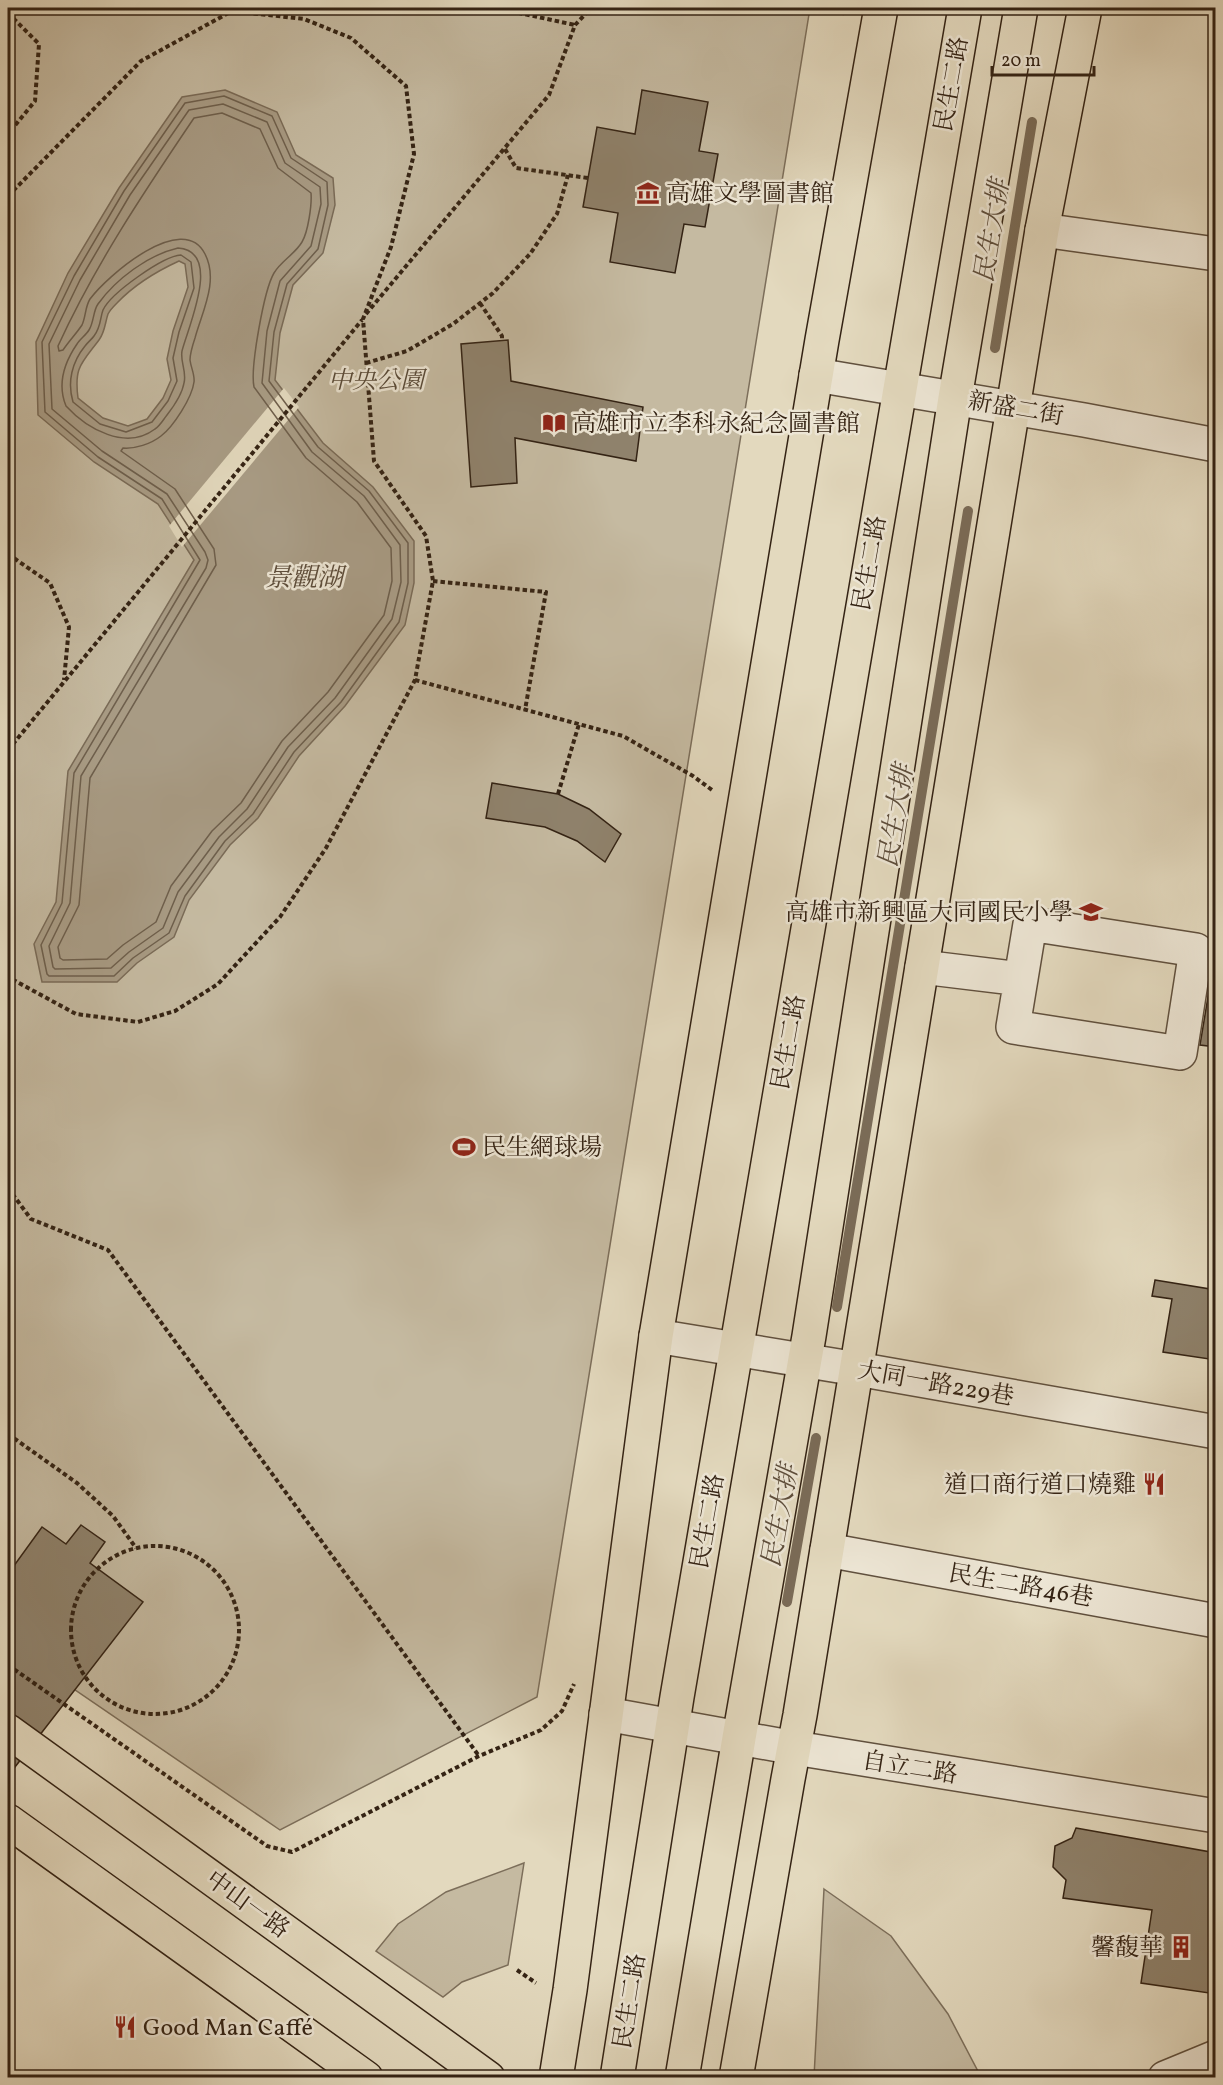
<svg xmlns="http://www.w3.org/2000/svg" width="1223" height="2085" font-family="Vollkorn,'Noto Serif TC',serif">
	<rect width="100%" height="100%" fill="#e3d9be"/>
	<filter id="stains"><feTurbulence type="fractalNoise" baseFrequency=".00333" numOctaves="4"/><feColorMatrix values="0 0 0 0 .2 0 0 0 0 .09 0 0 0 0 .02 0 0 0 .5 -.17"/></filter>
	<radialGradient id="worn" r=".72"><stop offset=".6" stop-color="#630" stop-opacity="0"/><stop offset="1" stop-color="#630" stop-opacity=".3"/></radialGradient>
	<path fill="#c5baa1" stroke="#7c6e5a" stroke-width="1.5" d="M8,8H810L537,1697L280,1830L8,1644Z
		M524,1863L508,1965L462,1982L443,1997L376,1951L398,1924L446,1892Z
		M824,1889L891,1936L948,2014L981,2077H814Z"/>
	<path fill="#a89b84" stroke="#7a6b57" stroke-width="1.5" fill-rule="evenodd" d="M225,90L277,112L296,155L333,178L335,205L323,253L293,285L280,333L275,380L323,443L373,487L414,541V583L405,625L345,706L299,756L258,818L230,845L189,900L174,937L137,963L117,982H42L34,944L56,902L68,771L194,560L158,504L94,462L38,415L36,342L68,273L119,188L182,97ZM179,261L185,264L188,287L173,331L167,359L171,380L163,398L147,419L128,426L103,418L78,398C74,367 81,364 99,340C105,332 105,323 108,314C110,310 114,306 117,303C135,284 155,272 179,261Z"/>
	<path fill="#e3d9be" d="M284,388L299,407L182,547L169,526Z"/>
	<g fill="none" stroke-linecap="round" stroke-linejoin="round">
		<path stroke="#6e5f4c" stroke-width="1.5" d="M224,96L272,116L291,158L327,182L328,205L318,249L287,284L274,332L269,381L318,447L369,491L408,543V583L399,622L341,702L294,752L253,814L225,841L185,896L169,933L133,958L114,976H49L47,974L41,945L62,903L74,773L200,560L162,499L98,457L45,412L42,342L74,276L124,191L185,103Z
			M223,104L267,122L285,163L320,187L321,204L311,246L280,281L267,331L262,383L312,452L364,496L400,545L401,582L392,619L335,698L288,747L247,809L219,837L178,892L163,928L129,952L111,968L55,969L53,967L49,946L70,903L81,776L206,568L208,560L205,552L167,494L102,451L52,409L49,344L80,280L130,195L189,110Z
			M222,113L260,129L278,168L311,193C312,205 308,232 302,242C295,254 281,261 274,273C264,290 250,368 254,387L306,458L357,502L391,548L392,581L384,615L328,692L282,741L241,803L212,831L171,886L156,922L123,945L107,959L63,960L60,958L58,947L79,905L90,778L216,565L214,549L175,489L121,451L123,448C135,449 151,444 161,436C173,427 192,398 194,382C195,375 191,368 190,360C190,353 193,344 195,338C202,312 219,281 205,254C183,210 107,276 90,299C85,307 86,316 82,325C76,334 69,341 63,350L59,351L58,346C95,265 144,192 194,118Z
			M178,248C223,251 188,327 182,351C180,362 187,372 184,383C182,395 174,406 167,415C163,420 160,426 155,429C126,451 87,429 66,406C57,384 64,363 77,344C80,339 86,335 89,330C94,322 93,311 98,304C116,279 148,255 178,248Z
			M181,255L191,262L194,288L179,332L173,358L177,381L168,401L152,422L126,432L100,424L73,402C67,382 72,362 85,346C88,342 92,339 94,336C101,327 100,318 103,310C111,293 163,256 181,255Z"/>
		<path stroke="#7a6b57" stroke-width="10" d="M995,348L1032,122
			M837,1307L968,511
			M787,1602L816,1438"/>
	</g>
	<path fill="#8f826c" stroke="#342314" stroke-width="1.5" d="M642,90L708,102L699,151L718,154L705,227L684,224L675,273L610,262L618,213L583,207L597,127L635,134Z
		M508,340L511,381L643,407L636,461L515,438L517,483L471,487L461,344Z
		M492,783L558,794L589,809L621,834L605,862L577,841L545,827L486,818Z
		M1215,955H1216V1047L1200,1045Z
		M1155,1280L1216,1290V1360L1163,1352L1172,1299L1152,1296Z
		M81,1525L105,1542L90,1563L143,1602L8,1776V1574L42,1527L66,1544Z
		M1076,1828L1216,1853V1994L1141,1983L1152,1910L1063,1898L1066,1880L1053,1867L1055,1846L1072,1838Z"/>
	<g fill="none" stroke-linecap="round" stroke-linejoin="round">
		<g stroke="#60503e" stroke-width="36">
			<path id="minor" d="M1042,230L1216,254
				M816,375L1084,420L1216,445
				M1030,924L1196,950L1180,1053L1013,1027Z
				M922,967L1021,979
				M656,1336L857,1369L1216,1432
				M827,1550L1216,1621
				M606,1714L795,1748L1216,1816
				M1165,2078L1216,2057"/>
		</g>
		<g stroke="#342314" stroke-width="36">
			<path id="major" d="M8,1731L488,2078
				M8,1821L366,2078
				M556,2078L570,1990L656,1336L822,340L881,8
				M617,2078L677,1697L965,8
				M682,2078L739,1738L809,1336L955,398L1021,8
				M736,2078L788,1779L800,1715L1042,230L1085,8"/>
		</g>
		<path stroke="#342314" stroke-width="4" stroke-dasharray="4.5 3" stroke-linecap="butt" d="M496,8L575,25
			M841,8L844,15
			M8,13L39,44L35,101L8,134
			M505,149L516,168L588,178
			M8,196L141,61L232,11L304,19L351,38L406,86L414,154L391,247L363,319L374,461L426,536L433,581L415,680L326,848L280,917L218,984L175,1011L138,1022L76,1014L8,977
			M480,303L502,336V341
			M366,314L549,95L575,25L591,8
			M366,363L407,351L453,324L493,293L530,254L557,214L568,175
			M8,554L50,583L69,627L64,680
			M433,581L546,592L525,710
			M415,680L623,736L693,776L712,790
			M8,750L362,320
			M558,794L579,724
			M8,1188L31,1219L108,1250L479,1756
			M8,1434L77,1483L113,1516L136,1548
			M71 1630a84 84 0 1 1 168 0a84 84 0 1 1-168 0Z
			M8,1665L267,1846L292,1852L479,1756L541,1730L562,1711L574,1684
			M517,1970L536,1983"/>
		<use href="#minor" stroke="#ede6d5" stroke-width="33"/>
		<use href="#major" stroke="#e3d9be" stroke-width="33"/>
	</g>
	<defs>
		<g id="museum-bare" transform="scale(1.8)"><path d="M0-6L6-3V-2H-6V-3ZM-5-1h2V3h-2ZM-1-1h2V3h-2ZM3-1h2V3H3ZM-6 4H6V6H-6Z" fill="#8f2418" stroke="#ede6d5" stroke-width="2.5" paint-order="stroke"/></g>
		<g id="library-bare" transform="scale(1.8)"><path d="M-6-4Q-3-5.5-.7-3.5V5Q-3 3-6 4ZM6-4Q3-5.5 .7-3.5V5Q3 3 6 4Z" fill="#8f2418" stroke="#ede6d5" stroke-width="2.5" paint-order="stroke"/></g>
		<g id="school-bare" transform="scale(1.8)"><path d="M0-5L7-2L0 1L-7-2ZM-4 1L0 2.5L4 1V4Q0 6-4 4Z" fill="#8f2418" stroke="#ede6d5" stroke-width="2.5" paint-order="stroke"/></g>
		<g id="stadium-bare" transform="scale(1.8)"><path d="M0-5a6.5 5 0 1 0 0 10a6.5 5 0 1 0 0-10ZM-3.5-1.8h7v3.6h-7Z" fill="#8f2418" stroke="#ede6d5" stroke-width="2.5" paint-order="stroke"/></g>
		<g id="restaurant-bare" transform="scale(1.8)"><path d="M-5-6h1v4h1v-4h1v4h1v-4h1v5L-1.5 .5V6h-2V.5L-5-1ZM5-6V6H3V1.5H1.5Q1.5-4 5-6Z" fill="#8f2418" stroke="#ede6d5" stroke-width="2.5" paint-order="stroke"/></g>
		<g id="building-bare" transform="scale(1.8)"><path d="M-4-6H4V6H1V3H-1V6H-4ZM-2.5-4.3h1.7v1.8h-1.7ZM.8-4.3h1.7v1.8H.8ZM-2.5-1h1.7V.8h-1.7ZM.8-1h1.7V.8H.8Z" fill="#8f2418" stroke="#ede6d5" stroke-width="2.5" paint-order="stroke"/></g>
	</defs>
	<g fill-rule="evenodd">
		<use href="#museum-bare" x="648" y="193"/>
		<use href="#library-bare" x="554" y="423"/>
		<use href="#school-bare" x="1091" y="912"/>
		<use href="#stadium-bare" x="464" y="1147"/>
		<use href="#restaurant-bare" x="1154" y="1484"/>
		<use href="#building-bare" x="1181" y="1947"/>
		<use href="#restaurant-bare" x="125" y="2027"/>
	</g>
	<g text-anchor="middle" stroke-width="5" stroke-linejoin="round" paint-order="stroke">
		<g font-size="24" fill="#342314" stroke="#ede6d5">
			<text transform="translate(951 84) rotate(-80)" y="8">民生二路</text>
			<text transform="translate(1016 408) rotate(10)" y="8">新盛二街</text>
			<text transform="translate(869 563) rotate(-80)" y="8">民生二路</text>
			<text transform="translate(788 1042) rotate(-80)" y="8">民生二路</text>
			<text transform="translate(936 1383) rotate(10)" y="8">大同一路229巷</text>
			<text transform="translate(707 1521) rotate(-80)" y="8">民生二路</text>
			<text transform="translate(1021 1585) rotate(10)" y="8">民生二路46巷</text>
			<text transform="translate(910 1767) rotate(9)" y="8">自立二路</text>
			<text transform="translate(248 1904) rotate(36)" y="8">中山一路</text>
			<text transform="translate(629 2001) rotate(-81)" y="8">民生二路</text>
		</g>
		<g font-size="24" fill="#342314" stroke="#ede6d5" text-anchor="start">
			<text x="666" y="201">高雄文學圖書館</text>
			<text x="572" y="431">高雄市立李科永紀念圖書館</text>
			<text x="1073" y="920" text-anchor="end">高雄市新興區大同國民小學</text>
			<text x="482" y="1155">民生網球場</text>
			<text x="1136" y="1492" text-anchor="end">道口商行道口燒雞</text>
			<text x="1163" y="1955" text-anchor="end">馨馥華</text>
			<text x="143" y="2035">Good Man Caffé</text>
		</g>
		<g font-size="24" font-style="italic" fill="#584937" stroke="#ede6d5">
			<text x="376" y="388">中央公園</text>
		</g>
		<g font-size="26" font-style="italic" fill="#5d4d3b" stroke="#ede6d5">
			<text transform="translate(991 231) rotate(-81)" y="9">民生大排</text>
			<text x="304" y="586">景觀湖</text>
			<text transform="translate(895 816) rotate(-81)" y="9">民生大排</text>
			<text transform="translate(779 1516) rotate(-80)" y="9">民生大排</text>
		</g>
	</g>
	<rect width="1223" height="2085" fill="none" stroke="#e3d9be" stroke-width="30"/>
	<rect x="9" y="9" width="1205" height="2067" fill="none" stroke="#342314" stroke-width="3"/>
	<rect x="15" y="15" width="1193" height="2055" fill="none" stroke="#342314" stroke-width="1.5"/>
	<path d="M992 66v9h102v-9" fill="none" stroke="#342314" stroke-width="3"/>
	<text x="1001" y="66" font-size="18" fill="#342314" stroke="#ede6d5" stroke-width="4.5" paint-order="stroke">20 m</text>
	<rect width="100%" height="100%" filter="url(#stains)"/>
	<rect width="100%" height="100%" fill="url(#worn)"/>
</svg>
